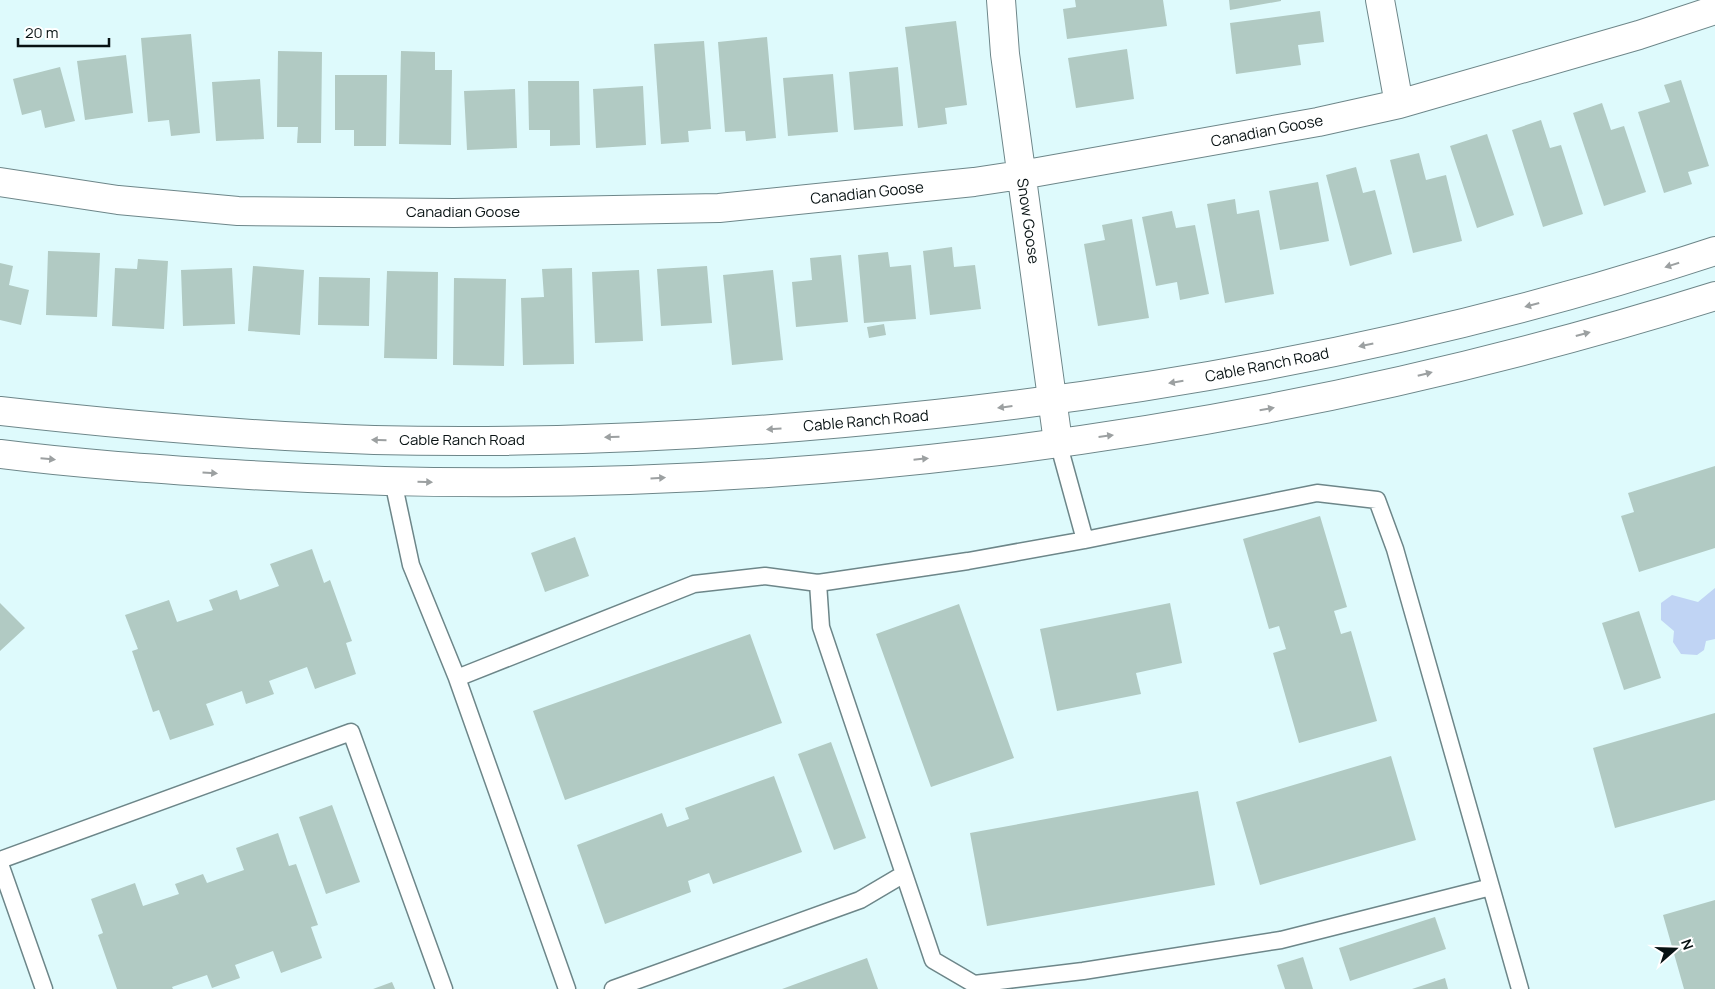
<svg xmlns="http://www.w3.org/2000/svg" width="1715" height="989" font-family="Manrope,sans-serif">
	<rect width="100%" height="100%" fill="#defafc"/>
	<path fill="#c0d4f4" d="M1715,588V639L1706,641L1704,650L1697,655L1681,654L1673,642L1674,631L1661,620V603L1672,595L1698,602Z"/>
	<path fill="#b1cac3" d="M1075,0H1163L1167,26L1067,39L1063,9L1076,7Z
		M1229,0H1281V1L1230,10Z
		M1320,11L1324,42L1298,45L1301,65L1236,74L1230,23Z
		M956,21L967,105L945,108L947,124L918,128L905,27Z
		M191,34L200,133L171,136L169,120L148,122L141,38Z
		M767,37L776,138L746,141L745,131L725,132L718,42Z
		M704,41L711,129L688,131L689,142L661,144L654,44Z
		M1127,49L1134,99L1076,108L1068,58Z
		M278,51L322,52L321,143H297L298,127H277Z
		M401,51L435,52V70H452L451,145L399,144Z
		M126,55L133,113L85,120L77,61Z
		M60,67L75,121L45,128L41,110L22,115L13,79Z
		M898,67L903,126L854,130L849,72Z
		M833,74L838,132L788,136L783,78Z
		M335,75H387L386,146H354V130H335Z
		M260,79L264,139L216,141L212,82Z
		M1681,80L1709,166L1688,172L1692,184L1664,193L1638,112L1670,102L1664,85Z
		M528,81H579L580,145L550,146V130H529Z
		M643,86L646,145L596,148L593,89Z
		M515,89L517,148L467,150L464,91Z
		M1602,103L1611,130L1624,126L1646,192L1604,206L1573,113Z
		M1541,120L1550,148L1561,145L1583,214L1543,227L1512,130Z
		M1487,134L1514,215L1477,228L1450,146Z
		M1419,153L1426,180L1446,175L1462,241L1413,253L1390,160Z
		M1356,167L1363,193L1375,190L1392,254L1350,266L1326,175Z
		M1318,182L1329,241L1280,250L1269,191Z
		M1235,199L1237,214L1259,210L1274,294L1225,303L1207,204Z
		M1172,211L1176,228L1195,225L1209,294L1180,300L1177,282L1156,286L1142,217Z
		M1132,219L1149,318L1098,326L1084,244L1105,240L1102,225Z
		M952,247L954,267L975,265L981,309L930,315L923,251Z
		M48,251L100,253L97,317L46,315Z
		M888,252L890,267L911,265L916,319L864,323L858,255Z
		M841,255L848,322L796,327L792,282L812,280L810,258Z
		M138,259L168,261L164,329L112,326L115,268L137,269Z
		M0,263L13,266L9,285L29,290L21,325L0,320Z
		M253,266L304,270L300,335L248,331Z
		M707,266L712,323L661,326L657,269Z
		M232,268L235,324L183,326L181,270Z
		M572,268L574,364L523,365L521,298L544,297L542,269Z
		M639,270L643,341L595,343L592,272Z
		M773,270L783,360L732,365L723,275Z
		M387,271L438,272L437,359L384,358Z
		M319,277L370,278L369,326L318,325Z
		M454,278L506,279L504,366L453,365Z
		M884,324L886,335L869,338L867,327Z
		M1715,466V548L1639,572L1621,516L1634,512L1628,493Z
		M1320,516L1347,607L1334,611L1341,634L1351,631L1377,721L1299,743L1273,653L1286,649L1279,626L1269,629L1243,539Z
		M575,537L589,576L545,592L531,553Z
		M312,549L324,583L330,580L352,641L346,643L356,674L315,689L307,667L269,681L274,694L246,704L242,691L206,704L214,725L170,740L159,710L153,712L132,651L138,649L125,615L169,600L177,622L213,610L209,600L237,590L240,600L279,586L270,564Z
		M0,603L25,628L0,651Z
		M1170,603L1182,663L1136,673L1141,694L1057,711L1040,629Z
		M959,604L1014,758L931,787L876,634Z
		M1639,611L1661,678L1624,690L1602,623Z
		M750,634L782,723L565,800L533,711Z
		M1715,713V800L1615,828L1593,748Z
		M831,742L866,838L834,850L798,754Z
		M1391,756L1416,840L1260,885L1236,802Z
		M774,776L802,852L713,884L709,873L688,881L691,892L605,924L577,845L662,813L667,827L689,819L685,808Z
		M1198,791L1215,885L987,926L970,833Z
		M332,805L360,882L326,894L299,817Z
		M278,833L289,866L296,864L318,925L311,927L322,958L281,973L273,951L235,965L240,978L212,988L207,975L172,987L173,989H117L98,935L103,933L91,899L135,883L143,906L179,894L175,884L203,874L207,883L244,870L236,848Z
		M1715,900V989H1684L1663,915Z
		M1435,917L1446,949L1350,981L1339,948Z
		M1303,957L1313,989H1285L1277,965Z
		M867,958L878,989H782Z
		M1445,978L1448,989H1412Z
		M392,982L395,989H373Z"/>
	<g fill="none" stroke-linecap="round" stroke-linejoin="round">
		<g stroke="#6d8689" stroke-width="19">
			<path id="service" d="M1058,442L1085,540L1317,493L1377,500L1395,549L1520,989
				M393,481L411,565L457,678
				M818,583L821,627L933,960L974,984
				M0,860L351,732L444,989
				M0,864L44,989
				M567,989L457,678L694,584L765,576L818,583L968,561L1085,540
				M613,989L860,900L904,874
				M976,989L974,984L1083,971L1281,940L1491,887"/>
		</g>
		<g stroke="#6d8689" stroke-width="30">
			<path id="minor" d="M1001,0L1005,54L1058,442
				M1380,0L1399,104
				M0,182L118,200L238,211L454,213L719,208L974,182L1021,175L1318,122L1399,104L1639,35L1715,10"/>
		</g>
		<g stroke="#6d8689" stroke-width="30">
			<path id="tertiary" d="M0,411C124,425 249,436 374,440C530,444 688,437 844,423C1139,397 1433,344 1715,251
				M0,454C78,464 156,469 234,474C733,506 1239,445 1715,296"/>
		</g>
		<use href="#service" stroke="#fff" stroke-width="16"/>
		<use href="#minor" stroke="#fff" stroke-width="28"/>
		<use href="#tertiary" stroke="#fff" stroke-width="28"/>
	</g>
	<defs><path id="oneway-solid" d="M-6-.8H1V-3.2L6.5 0L1 3.2V.8H-6Z" transform="scale(1.25)"/></defs>
	<g fill="#9ca0a1">
		<use href="#oneway-solid" transform="translate(1672 265) rotate(163)"/>
		<use href="#oneway-solid" transform="translate(1532 305) rotate(165)"/>
		<use href="#oneway-solid" transform="translate(1583 334) rotate(-15)"/>
		<use href="#oneway-solid" transform="translate(1366 345) rotate(168)"/>
		<use href="#oneway-solid" transform="translate(1425 374) rotate(-14)"/>
		<use href="#oneway-solid" transform="translate(1176 382) rotate(171)"/>
		<use href="#oneway-solid" transform="translate(1005 407) rotate(173)"/>
		<use href="#oneway-solid" transform="translate(1267 409) rotate(-10)"/>
		<use href="#oneway-solid" transform="translate(774 429) rotate(176)"/>
		<use href="#oneway-solid" transform="translate(1106 436) rotate(-7)"/>
		<use href="#oneway-solid" transform="translate(612 437) rotate(178)"/>
		<use href="#oneway-solid" transform="translate(379 440) rotate(-179)"/>
		<use href="#oneway-solid" transform="translate(48 459) rotate(5)"/>
		<use href="#oneway-solid" transform="translate(921 459) rotate(-6)"/>
		<use href="#oneway-solid" transform="translate(210 473) rotate(4)"/>
		<use href="#oneway-solid" transform="translate(658 478) rotate(-3)"/>
		<use href="#oneway-solid" transform="translate(425 482) rotate(2)"/>
	</g>
	<g text-anchor="middle" stroke-width="4.5" stroke-linejoin="round" paint-order="stroke">
		<g font-size="15" fill="#081213" stroke="#fff">
			<text transform="translate(1267 131) rotate(-11)" y="5">Canadian Goose</text>
			<text transform="translate(867 193) rotate(-6)" y="5">Canadian Goose</text>
			<text x="463" y="217">Canadian Goose</text>
			<text transform="translate(1028 221) rotate(82)" y="5">Snow Goose</text>
			<text transform="translate(1267 365) rotate(-11)" y="5">Cable Ranch Road</text>
			<text transform="translate(866 421) rotate(-5)" y="5">Cable Ranch Road</text>
			<text x="462" y="445">Cable Ranch Road</text>
		</g>
	</g>
	<g transform="translate(1675 949) rotate(70)" stroke="#ffffff" stroke-width="4" paint-order="stroke">
	<path d="M0-4L9 19L0 12L-9 19Z" fill="#081213"/>
	<text y="-8" font-size="14" font-weight="bold" text-anchor="middle" fill="#081213">N</text>
	</g>
	<path d="M18 38v8h91v-8" fill="none" stroke="#081213" stroke-width="2.5"/>
	<text x="25" y="38" font-size="15" fill="#081213" stroke="#ffffff" stroke-width="4" paint-order="stroke">20 m</text>
</svg>
